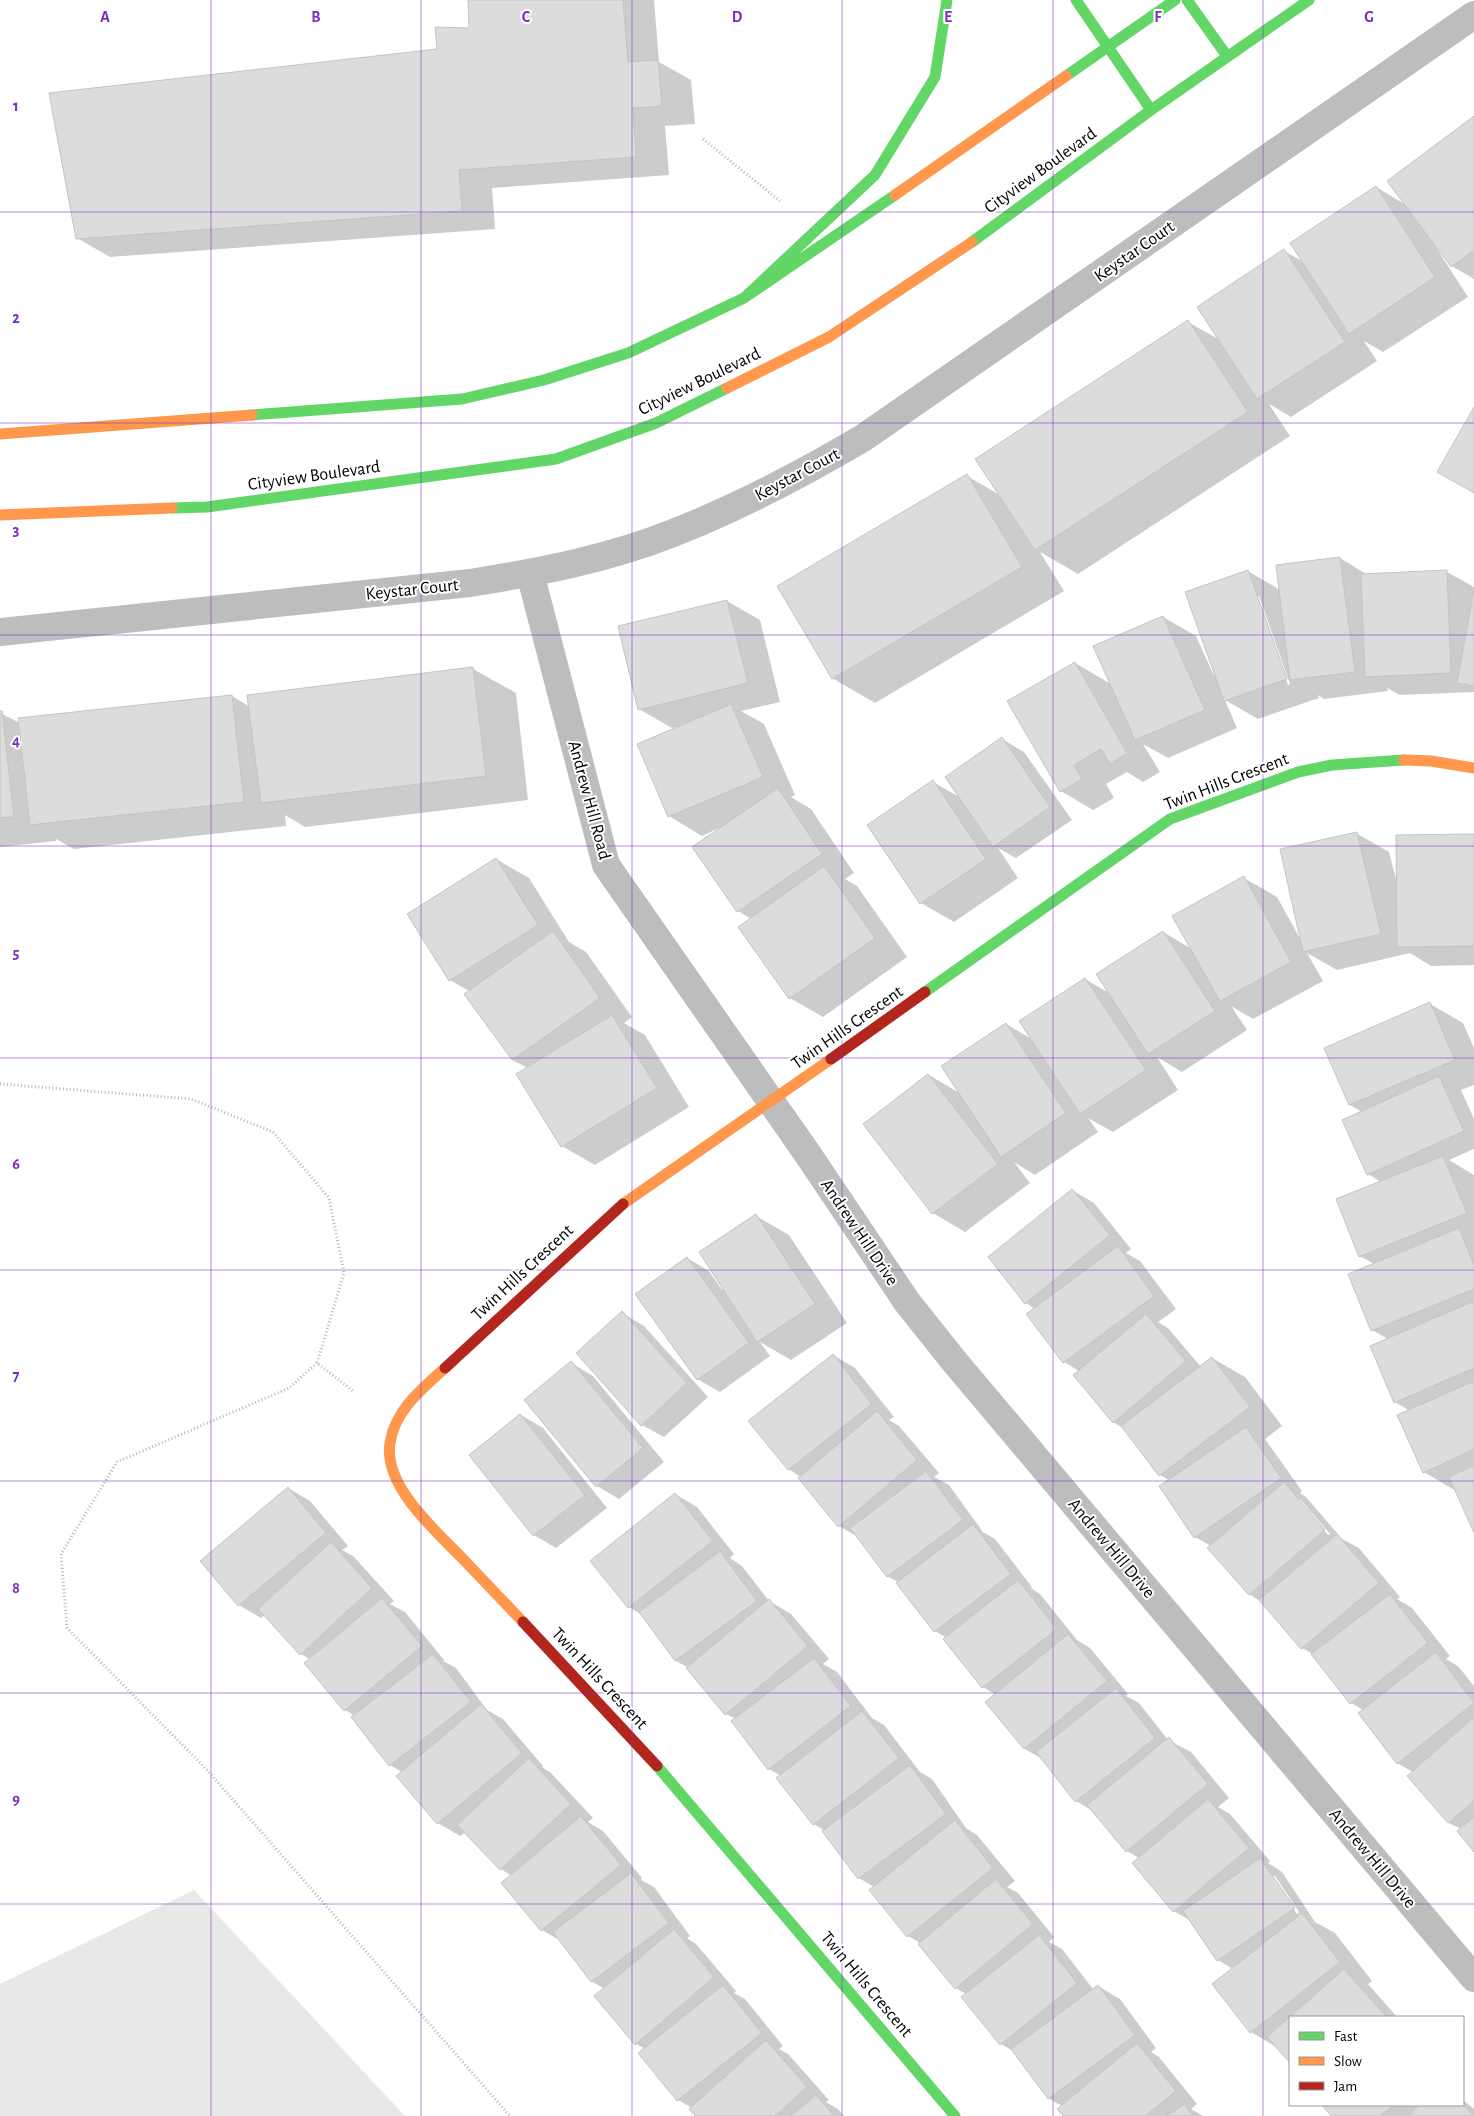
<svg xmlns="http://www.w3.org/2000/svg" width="1474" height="2116" font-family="'Alegreya Sans',sans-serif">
	<rect width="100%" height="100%" fill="#fff"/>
	<path fill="#e8e8e8" d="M194,1890L405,2116H0V1984Z"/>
	<path fill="#0003" fill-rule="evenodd" d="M469,0H654L659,62L691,80L695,124L665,126L669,175L492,188L495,229L110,257L77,238L439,50L471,30Z
		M1474,117V279L1452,266L1438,248L1437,249L1468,297L1383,352L1364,341L1377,361L1291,417L1269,404L1290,436L1078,574L1040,552L1064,591L875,703L832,678L967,476L1000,495L1188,322L1220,340L1284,251L1304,262L1376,187L1406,205Z
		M1340,558L1368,575L1447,572L1474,587V692L1400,695L1387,688L1388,691L1324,699L1318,695L1319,698L1258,719L1225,700L1237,728L1168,758L1143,744L1160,772L1143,782L1127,772L1106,784L1114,798L1093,810L1061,791L1075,663L1111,684L1163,617L1196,636L1214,676L1248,571L1280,590ZM1256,596H1259L1290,684L1288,685Z
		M727,601L760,620L780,702L741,711L764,724L795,795L791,797L811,809L854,873L845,879L857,886L907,957L823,1017L790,998L751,919L738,911L721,827L702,836L669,816L639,745L679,726L672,728L639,709Z
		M473,669L516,693L528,800L305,827L285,815L286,826L74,849L56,839V841L0,847V713L20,723L232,696L250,707Z
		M1002,739L1024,752L1072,820L1016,858L998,848L1018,878L954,922L921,903L933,782L961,798Z
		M1356,833L1389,852L1397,883L1474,835V965L1431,966L1410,953L1337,970L1307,953L1323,981L1253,1019L1231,1006L1247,1030L1182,1072L1157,1057L1178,1090L1113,1132L1088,1118L1098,1132L1035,1175L1014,1162L1030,1183L965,1232L933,1213L929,1075L961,1094L1006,1024L1032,1039L1085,979L1111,994L1163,932L1192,949L1244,878L1277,897L1302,942Z
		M496,859L529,878L569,942L586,952L632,1017L624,1023L645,1035L689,1107L595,1165L562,1146L528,1068L512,1060L469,991L450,980Z
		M1430,1004L1463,1023L1474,1048V1085L1461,1090L1474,1119V1149L1449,1160L1474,1175V1530L1456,1491L1424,1472L1410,1411L1395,1402L1388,1339L1372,1330L1374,1264L1360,1256L1381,1182L1368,1174L1362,1112L1350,1105Z
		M1072,1190L1094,1203L1131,1249L1126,1253L1140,1261L1176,1309L1158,1322L1168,1328L1201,1367L1212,1358L1245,1377L1282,1426L1265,1439L1302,1491L1300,1493L1306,1497L1342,1539L1359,1548L1400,1597L1397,1599L1412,1608L1450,1656L1446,1659L1458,1666L1474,1686V1850L1461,1829L1449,1823L1408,1776L1413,1772L1397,1763L1363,1710L1351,1703L1313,1654L1302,1648L1263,1603L1249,1594L1211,1546L1195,1537L1170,1481L1160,1475L1125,1429L1113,1422L1079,1371L1064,1362L1035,1309L1026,1303ZM1300,1499L1330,1534L1328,1535L1298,1501Z
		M756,1216L789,1235L847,1323L791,1360L760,1342L770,1356L720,1392L697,1379L687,1258L709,1271L722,1290Z
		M622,1313L644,1326L708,1397L664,1437L642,1425Z
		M833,1355L855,1368L894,1417L889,1420L899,1426L939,1473L934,1477L949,1485L983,1532L995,1539L1032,1587L1031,1588L1040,1594L1077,1640L1090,1648L1128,1694L1126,1696L1139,1703L1168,1740L1191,1752L1229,1798L1218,1807L1230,1814L1270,1861L1268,1863L1282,1872L1315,1922L1335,1933L1372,1981L1368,1984L1397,2017H1290V2062L1278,2048L1251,2032L1233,1969L1218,1960L1191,1921L1174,1911L1139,1858L1127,1851L1093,1811L1076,1801L1044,1760L1025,1749L987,1703L996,1695L983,1687L945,1640L947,1638L935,1631L898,1582L887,1576L858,1537L839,1526L801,1477L788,1469ZM1272,1876H1275L1299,1912L1297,1914Z
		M571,1363L593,1376L664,1462L619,1499L597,1486Z
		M521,1415L543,1428L607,1508L556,1548L534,1535Z
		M288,1488L310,1501L348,1546L342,1550L353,1556L394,1601L390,1604L405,1612L444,1660L443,1661L456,1668L487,1710L503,1719L543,1766L542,1767L551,1773L593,1818L588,1822L603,1831L642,1878L641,1880L654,1887L690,1936L687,1938L696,1944L736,1991L734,1993L745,1999L783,2046L779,2049L788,2054L829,2100L826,2102L838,2109L844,2116H697L692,2108L678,2100L640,2053L646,2049L636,2044L605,1989L591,1981L561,1941L542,1930L502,1883L512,1876L501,1869L466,1832L460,1836L438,1823L398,1776L402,1772L390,1765L355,1716L345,1710L306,1664L311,1660L301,1654L265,1615L261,1618L239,1605L202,1561Z
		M675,1494L697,1507L734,1554L730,1558L742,1566L769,1601L791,1614L829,1659L823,1664L837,1672L872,1718L884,1725L920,1772L932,1779L966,1828L977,1835L1015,1881L1007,1887L1018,1893L1054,1937L1049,1942L1062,1949L1093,1989L1098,1986L1120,1999L1156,2048L1151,2052L1159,2057L1197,2104L1191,2109L1203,2116H1064L1062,2106L1048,2098L1015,2052L1001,2044L966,1994L956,1988L920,1943L908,1936L874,1887L859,1878L825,1831L814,1824L778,1778L781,1776L769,1769L736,1719L726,1714L689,1668L676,1661L642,1615L629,1607L591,1561Z
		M1463,2100L1474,2109V2116H1333L1323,2105H1463Z"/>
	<path fill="#dcdcdc" stroke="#c4c4c4" d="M468,0H623L628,62L658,60L662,106L633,108L636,157L459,170L462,211L76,239L49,93L437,49L435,27L469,28Z
		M1474,116V250L1451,267L1387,181Z
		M1376,186L1435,277L1349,334L1290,243Z
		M1284,249L1345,342L1257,399L1197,307Z
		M1188,320L1248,412L1035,550L975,459Z
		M1474,407V493L1437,472Z
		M967,474L1022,567L832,679L777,586Z
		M1340,557L1355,672L1290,680L1276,565Z
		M1248,570L1287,679L1224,701L1185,592Z
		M1447,570L1451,673L1365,677L1361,574Z
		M1474,589V686L1457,683Z
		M727,600L748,683L638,710L618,626Z
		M1163,616L1205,710L1135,740L1093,646Z
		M1075,662L1127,753L1110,764L1101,749L1074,765L1082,779L1060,792L1007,701Z
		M473,667L486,776L261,803L247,695Z
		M232,695L244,802L30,825L18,718Z
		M731,704L763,777L668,817L637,744Z
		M0,711H2L14,817L0,818Z
		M1002,737L1050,807L993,847L945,777Z
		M933,780L986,859L920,904L867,825Z
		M778,788L822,854L737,912L692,847Z
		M1357,832L1381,934L1303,952L1280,849Z
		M1474,834V946L1397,947L1396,835Z
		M496,858L538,925L449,981L407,914Z
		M824,866L875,938L789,999L738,927Z
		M1244,876L1291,962L1220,1001L1172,916Z
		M553,931L600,998L512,1060L464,994Z
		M1163,931L1215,1011L1148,1054L1096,974Z
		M1085,978L1146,1070L1080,1114L1019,1021Z
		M1430,1002L1455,1060L1349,1105L1324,1048Z
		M612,1015L657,1088L561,1147L516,1074Z
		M1006,1023L1066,1113L1001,1157L941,1066Z
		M928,1074L998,1164L932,1214L863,1124Z
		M1439,1076L1464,1131L1367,1175L1342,1120Z
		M1443,1156L1467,1213L1359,1257L1336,1199Z
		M1072,1189L1110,1235L1025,1304L988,1257Z
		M756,1214L815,1304L757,1342L699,1252Z
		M1459,1228L1474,1265V1289L1371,1331L1348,1274Z
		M1118,1246L1154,1296L1063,1363L1026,1314Z
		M687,1257L749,1343L697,1380L635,1294Z
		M1474,1301V1368L1394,1403L1370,1346Z
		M622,1311L687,1383L641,1426L576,1353Z
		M1146,1314L1186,1361L1113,1423L1073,1375Z
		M833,1354L872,1404L788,1470L748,1421Z
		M1212,1357L1250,1407L1159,1476L1121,1426Z
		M571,1361L643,1448L596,1487L524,1400Z
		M1474,1381V1449L1423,1473L1397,1415Z
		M877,1411L917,1460L838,1527L798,1478Z
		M520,1414L585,1495L533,1536L469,1455Z
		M1246,1427L1281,1478L1194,1538L1159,1486Z
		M1474,1465V1533L1449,1477Z
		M926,1471L963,1520L887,1577L850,1528Z
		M1284,1482L1325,1530L1249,1595L1207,1548Z
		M288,1487L326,1533L238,1606L200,1561Z
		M675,1493L713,1541L628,1608L590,1561Z
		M973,1524L1011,1574L934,1632L896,1583Z
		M1337,1534L1379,1583L1301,1649L1259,1600Z
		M331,1542L372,1588L300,1655L258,1609Z
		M720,1551L757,1601L675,1661L639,1612Z
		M1018,1580L1057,1629L982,1688L943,1639Z
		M1390,1594L1428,1643L1350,1704L1311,1654Z
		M382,1598L422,1646L344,1711L304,1663Z
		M769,1599L808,1646L725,1715L686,1668Z
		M1068,1634L1107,1681L1024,1749L985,1702Z
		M1436,1652L1474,1703L1397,1764L1358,1713Z
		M433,1654L471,1702L389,1766L351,1717Z
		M814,1658L851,1706L768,1770L731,1721Z
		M1116,1688L1155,1738L1075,1802L1036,1752Z
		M481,1704L522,1753L437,1824L396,1776Z
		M862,1711L899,1758L813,1825L776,1778Z
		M1474,1717V1801L1448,1823L1407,1776Z
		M1169,1737L1208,1784L1126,1852L1087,1805Z
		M529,1758L571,1804L500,1870L457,1825Z
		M910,1765L946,1814L858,1879L822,1831Z
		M1208,1799L1249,1848L1173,1912L1132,1863Z
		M581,1816L621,1865L541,1931L501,1883Z
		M1474,1817V1852L1457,1831Z
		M955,1820L993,1868L907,1937L869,1890Z
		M1260,1858L1295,1908L1217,1961L1183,1911Z
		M631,1873L669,1923L591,1982L553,1932Z
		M996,1879L1033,1924L955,1989L918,1944Z
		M1302,1913L1340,1962L1250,2033L1212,1984Z
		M674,1929L714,1977L635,2045L594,1996Z
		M1039,1935L1077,1983L1000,2045L961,1997Z
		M1344,1969L1385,2015L1383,2017H1290V2063L1267,2037Z
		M723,1985L762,2033L677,2101L638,2053Z
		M1098,1985L1135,2035L1048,2099L1011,2049Z
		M766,2040L807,2087L775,2116H695L689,2109Z
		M1137,2043L1176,2091L1145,2116H1063L1057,2109Z
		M816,2095L834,2116H791Z
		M1184,2104L1193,2116H1167Z
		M1322,2105H1394L1380,2116H1331Z
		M1419,2105H1463L1474,2116H1409Z"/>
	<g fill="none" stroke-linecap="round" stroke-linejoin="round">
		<path stroke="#b8b8b8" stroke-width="3" stroke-dasharray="1 2.5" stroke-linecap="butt" d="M703,139L780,201
			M0,1084L191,1099L273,1132L329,1198L344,1273L317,1363L353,1391
			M317,1363L289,1388L117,1462L61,1554L67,1628L207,1770L510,2116"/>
		<path stroke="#bdbdbd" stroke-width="28" d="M530,573L606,865L809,1156L907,1302L954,1361L1474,1978
			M0,632L470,583C539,572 608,559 673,533C740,507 802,474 863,438L1474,15"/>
		<path stroke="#63d668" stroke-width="11" d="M1076,0L1151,110
			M1187,0L1227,56
			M1066,76L1175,0
			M972,242L1151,110L1309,0
			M744,298L875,175L935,77L947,0
			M252,415L462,399L544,380L628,353L744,298L895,195
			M172,508L207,507L556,459L656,423L727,388
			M925,992L1170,819L1298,772L1332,765L1404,760
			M657,1766L955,2116"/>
		<path stroke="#ff974d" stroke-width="11" d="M895,195L1066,76
			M727,388L829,337L972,242
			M0,434L252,415
			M0,515L172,508
			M1404,760L1431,761L1474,768
			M623,1204L831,1059
			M445,1368C422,1389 395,1410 390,1443C383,1486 436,1531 463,1559C483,1580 503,1601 523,1622"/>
		<path stroke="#b3261e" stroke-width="11" d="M831,1059L925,992
			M445,1368L623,1204
			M523,1622L657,1766"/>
	</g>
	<path fill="none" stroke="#7b2cbf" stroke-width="1" stroke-opacity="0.55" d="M211,0V2116M421,0V2116M632,0V2116M842,0V2116M1053,0V2116M1263,0V2116M0,212H1474M0,423H1474M0,635H1474M0,846H1474M0,1058H1474M0,1270H1474M0,1481H1474M0,1693H1474M0,1904H1474"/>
	<g text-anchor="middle" stroke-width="4" stroke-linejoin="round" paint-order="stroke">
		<g font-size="18" fill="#000" stroke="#fff">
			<text transform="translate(1040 170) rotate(-36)" y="6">Cityview Boulevard</text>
			<text transform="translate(1134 251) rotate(-35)" y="6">Keystar Court</text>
			<text transform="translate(699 381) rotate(-26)" y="6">Cityview Boulevard</text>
			<text transform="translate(797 474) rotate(-28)" y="6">Keystar Court</text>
			<text transform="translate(314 475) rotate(-8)" y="6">Cityview Boulevard</text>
			<text transform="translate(412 589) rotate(-6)" y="6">Keystar Court</text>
			<text transform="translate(1226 781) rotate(-21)" y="6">Twin Hills Crescent</text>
			<text transform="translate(590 800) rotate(75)" y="6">Andrew Hill Road</text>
			<text transform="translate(847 1027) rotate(-35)" y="6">Twin Hills Crescent</text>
			<text transform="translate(860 1232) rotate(56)" y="6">Andrew Hill Drive</text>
			<text transform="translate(522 1272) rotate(-43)" y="6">Twin Hills Crescent</text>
			<text transform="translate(1112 1548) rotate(50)" y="6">Andrew Hill Drive</text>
			<text transform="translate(600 1678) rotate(47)" y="6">Twin Hills Crescent</text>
			<text transform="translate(1373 1858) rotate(50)" y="6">Andrew Hill Drive</text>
			<text transform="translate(867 1984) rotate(50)" y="6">Twin Hills Crescent</text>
		</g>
	</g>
	<g font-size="16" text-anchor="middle" font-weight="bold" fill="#7b2cbf" stroke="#fff" stroke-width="4" stroke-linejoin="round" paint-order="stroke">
		<text x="105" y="22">A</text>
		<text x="316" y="22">B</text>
		<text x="526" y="22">C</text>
		<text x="737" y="22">D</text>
		<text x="948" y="22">E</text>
		<text x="1158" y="22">F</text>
		<text x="1369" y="22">G</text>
		<text x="16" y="111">1</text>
		<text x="16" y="323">2</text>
		<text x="16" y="535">3</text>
		<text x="16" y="746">4</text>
		<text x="16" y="958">5</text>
		<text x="16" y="1169">6</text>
		<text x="16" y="1381">7</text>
		<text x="16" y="1593">8</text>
		<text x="16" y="1804">9</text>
	</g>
	<rect x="1289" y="2016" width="175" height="90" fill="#ffffff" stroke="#999999"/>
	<rect x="1299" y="2032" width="25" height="8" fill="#63d668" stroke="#999999"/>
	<text x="1334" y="2041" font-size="15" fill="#000000">Fast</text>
	<rect x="1299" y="2057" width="25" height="8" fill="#ff974d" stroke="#999999"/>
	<text x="1334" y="2066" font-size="15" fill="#000000">Slow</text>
	<rect x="1299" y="2082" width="25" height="8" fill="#b3261e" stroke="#999999"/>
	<text x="1334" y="2091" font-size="15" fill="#000000">Jam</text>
</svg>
